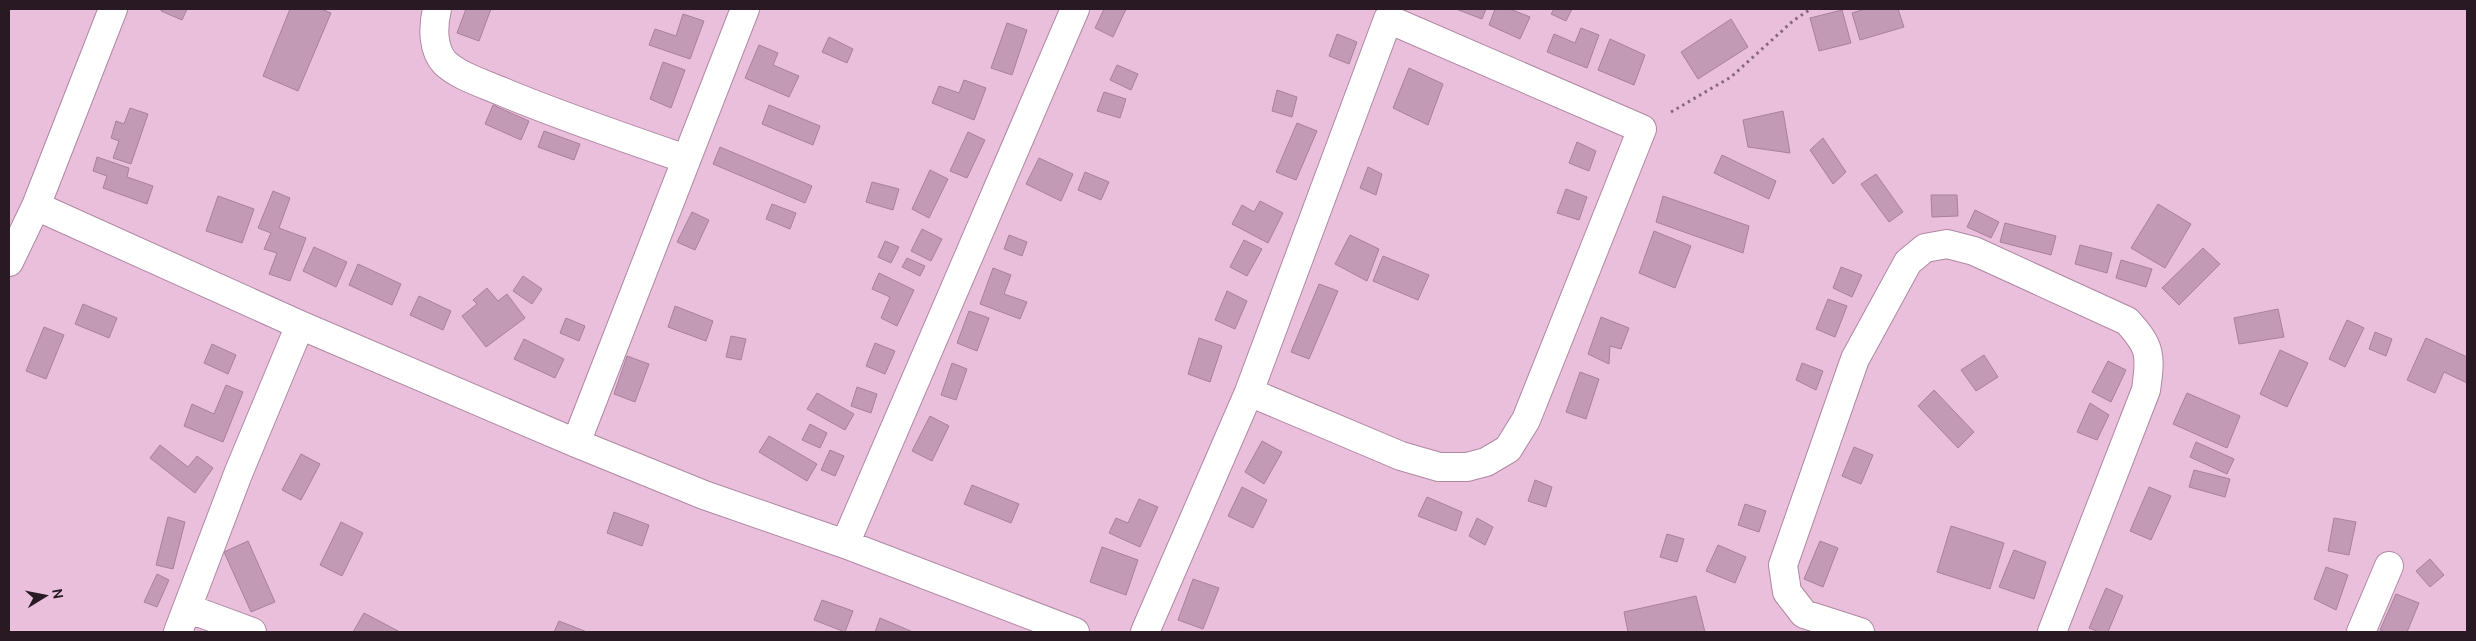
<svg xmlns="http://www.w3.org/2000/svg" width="2476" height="641" font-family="Cabin,sans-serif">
	<rect width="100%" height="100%" fill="#e9bfdb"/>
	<path fill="#c29ab5" stroke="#a9819c" d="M162,9H187L182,20L161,11Z
		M290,9H321L331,13L298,91L263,76Z
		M466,9H491L479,41L457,33Z
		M1104,9H1126L1113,37L1095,28Z
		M1456,9H1486L1482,19Z
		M1495,9H1510L1530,17L1520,39L1489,25Z
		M1554,9H1572L1566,21L1551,14Z
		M1865,9H1898L1904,27L1860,40L1852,13Z
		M1842,10L1851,43L1819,51L1810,18Z
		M683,14L704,21L690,59L649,45L655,29L676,36Z
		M1731,19L1748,47L1698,79L1681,52Z
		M1007,23L1027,30L1012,75L991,68Z
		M1581,28L1599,35L1587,68L1547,52L1554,34L1575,43Z
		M1337,34L1357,42L1349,64L1329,56Z
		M829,37L853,49L847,63L822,52Z
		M1610,39L1645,55L1634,85L1598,70Z
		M759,45L778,53L773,65L799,76L789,97L745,78Z
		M663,62L685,70L671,108L650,99Z
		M1117,65L1138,74L1131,90L1110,80Z
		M1409,68L1443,84L1428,125L1393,108Z
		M964,80L986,88L974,120L932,103L939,86L959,93Z
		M1277,90L1297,97L1292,117L1272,111Z
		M1104,92L1126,99L1120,118L1097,111Z
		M493,105L529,121L521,140L485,124Z
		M769,105L820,126L813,145L762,124Z
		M130,108L148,114L131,164L113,158L119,141L111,138L116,121L124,124Z
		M1783,111L1790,153L1748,147L1743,120Z
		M1297,123L1317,131L1296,180L1276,172Z
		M544,131L580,144L574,160L538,147Z
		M968,132L985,140L967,178L950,171Z
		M1823,138L1846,172L1833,184L1810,150Z
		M1577,142L1596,151L1589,171L1569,163Z
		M720,147L812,186L805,203L713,164Z
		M1722,155L1776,181L1769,199L1714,173Z
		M97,157L129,168L127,177L153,186L147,204L103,188L107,176L93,171Z
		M1039,158L1073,174L1061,201L1026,184Z
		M1368,167L1382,174L1376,195L1360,188Z
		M930,170L948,179L929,218L912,209Z
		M1085,172L1109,182L1101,200L1078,190Z
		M1876,174L1903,212L1889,222L1861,184Z
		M872,182L899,189L893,210L866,202Z
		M1566,189L1587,197L1579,220L1557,213Z
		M273,191L290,198L279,228L306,238L290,281L269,274L277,253L264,249L271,233L258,228Z
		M1931,195H1957L1958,216L1932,217Z
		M218,196L254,209L242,243L206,231Z
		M1663,196L1749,226L1743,253L1656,222Z
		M1260,201L1283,213L1268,243L1232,224L1242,205L1254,212Z
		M772,204L796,213L790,229L766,219Z
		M2158,204L2191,224L2165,268L2131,248Z
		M1975,210L1999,222L1991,238L1967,227Z
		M692,212L709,220L695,250L677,242Z
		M2005,223L2056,236L2051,255L2000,242Z
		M922,229L942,239L931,261L911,251Z
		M1654,231L1691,246L1675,288L1639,273Z
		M1009,235L1027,242L1022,256L1004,249Z
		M1350,235L1379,249L1367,281L1335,264Z
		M1244,240L1262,249L1247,276L1230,267Z
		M885,241L899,247L891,263L878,257Z
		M2080,245L2112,253L2107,273L2075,264Z
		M314,247L347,262L336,287L303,271Z
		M2203,248L2220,264L2179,305L2162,288Z
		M1383,256L1429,275L1418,300L1373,281Z
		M907,258L925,266L920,276L902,267Z
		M2121,260L2152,269L2146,287L2116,278Z
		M358,264L401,284L392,305L349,285Z
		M1841,267L1862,275L1852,297L1833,288Z
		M993,268L1011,275L1004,294L1027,302L1020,319L980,304Z
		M879,273L914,290L897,326L881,318L890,297L872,289Z
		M523,276L542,289L532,304L513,291Z
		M1319,284L1338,291L1309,359L1291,352Z
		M487,288L498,301L507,294L525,318L486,347L462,316L477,304L473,300Z
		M1227,291L1247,301L1235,329L1215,320Z
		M419,296L451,311L443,330L410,315Z
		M1828,299L1847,306L1835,337L1816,329Z
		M83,304L117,318L109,338L75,324Z
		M675,306L713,321L706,341L668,327Z
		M2278,309L2284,337L2239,344L2234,318Z
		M969,311L989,318L977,351L957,343Z
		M1601,317L1629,328L1621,349L1610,346L1609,364L1588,354Z
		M566,318L585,326L579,341L560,333Z
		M2347,320L2364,328L2345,367L2329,359Z
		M44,327L64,335L46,379L26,371Z
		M2375,332L2392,339L2386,356L2369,349Z
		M731,336L746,339L741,360L726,357Z
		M1199,338L1222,346L1210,382L1188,374Z
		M2426,338L2467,357V383L2444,372L2435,393L2407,380Z
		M524,339L564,359L555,378L514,359Z
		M875,343L895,351L885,374L866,366Z
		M212,344L236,355L228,374L204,363Z
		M2280,350L2308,363L2287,407L2260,394Z
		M1984,355L1998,377L1976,391L1961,370Z
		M627,356L649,364L635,402L614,394Z
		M2108,361L2126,370L2111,402L2092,392Z
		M952,363L967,369L956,400L941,395Z
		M1802,363L1823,371L1816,390L1796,380Z
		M1580,372L1599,379L1586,419L1566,412Z
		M226,385L243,392L223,442L184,426L192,404L214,414Z
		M857,387L877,394L871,413L851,406Z
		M1934,390L1974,432L1958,448L1918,406Z
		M817,393L854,414L845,430L807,409Z
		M2187,393L2240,416L2227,448L2173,424Z
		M2090,403L2109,415L2097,440L2077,432Z
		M930,416L949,426L932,461L912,451Z
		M810,424L827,433L820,448L802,440Z
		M769,436L817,464L807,481L759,452Z
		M1262,441L1282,452L1264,484L1245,472Z
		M2196,442L2234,459L2227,474L2190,457Z
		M160,445L188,467L197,456L213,468L195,493L150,458Z
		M1854,447L1873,455L1861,484L1842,476Z
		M830,450L844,456L835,476L821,470Z
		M301,454L320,464L301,500L282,490Z
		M2194,470L2230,479L2225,497L2189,487Z
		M1535,480L1552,487L1546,507L1528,501Z
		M972,485L1019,504L1011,523L964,504Z
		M1242,487L1267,500L1253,528L1228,516Z
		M2149,487L2171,496L2151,540L2130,531Z
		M1427,497L1462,512L1456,531L1418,516Z
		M1139,499L1158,507L1140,547L1109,533L1116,518L1128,523Z
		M1745,504L1766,511L1759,532L1738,525Z
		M614,512L649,525L642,546L607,533Z
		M168,517L185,522L173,569L156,565Z
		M1477,518L1493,527L1485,545L1469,536Z
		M2334,518L2356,522L2349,555L2328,551Z
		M341,522L363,533L342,576L320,565Z
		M1951,526L2004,543L1990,589L1937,572Z
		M1667,534L1684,539L1677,562L1660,557Z
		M248,541L275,602L251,612L224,552Z
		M1820,541L1838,548L1823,587L1804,579Z
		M1718,545L1746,557L1735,583L1706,571Z
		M1102,547L1138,560L1126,595L1090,582Z
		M2014,550L2046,562L2034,599L1999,587Z
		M2430,559L2444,575L2430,587L2416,571Z
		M2326,567L2348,575L2336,610L2314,599Z
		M157,574L169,580L157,607L144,602Z
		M1193,579L1219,588L1203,629L1178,620Z
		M2106,588L2123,596L2108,632H2099L2089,628Z
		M2396,594L2419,603L2407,632H2385L2380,630Z
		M1696,596L1705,632H1628L1624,612Z
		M822,600L853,611L845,632L814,620Z
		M364,613L400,632H353Z
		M880,618L913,632H875Z
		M559,621L587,632H554Z"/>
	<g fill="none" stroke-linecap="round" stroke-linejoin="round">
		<g stroke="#b088a3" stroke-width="30">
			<path id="minor" d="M437,9C433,26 432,49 445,63C460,77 485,84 503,92C563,117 625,138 686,159
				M36,206L300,325L576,443L704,495L845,544L1075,632
				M9,262L36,206L113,9
				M576,443L745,9
				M845,544L1075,9
				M187,608L252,632
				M178,632L238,474L300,325
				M1145,632L1249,392L1388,19L1642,129L1526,420L1508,449L1486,462L1467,467H1439L1401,456L1249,392
				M1860,632L1804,614L1787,592L1783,565L1855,359L1908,262L1925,248L1947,244L1974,251L2127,321C2151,347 2151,355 2146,390L2052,632
				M2361,632L2389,566"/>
		</g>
		<path stroke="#84687b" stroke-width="3" stroke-dasharray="2.5 4" stroke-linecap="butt" d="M1671,112L1731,77L1794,20L1811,9"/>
		<use href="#minor" stroke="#fff" stroke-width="28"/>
	</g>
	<rect width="2476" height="641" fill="none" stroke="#281923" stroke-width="20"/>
	<g transform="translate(45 596) rotate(80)" stroke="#e9bfdb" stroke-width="4" paint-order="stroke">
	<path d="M0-4L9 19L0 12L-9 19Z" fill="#281923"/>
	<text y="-8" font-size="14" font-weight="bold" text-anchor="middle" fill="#281923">N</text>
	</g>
</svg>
